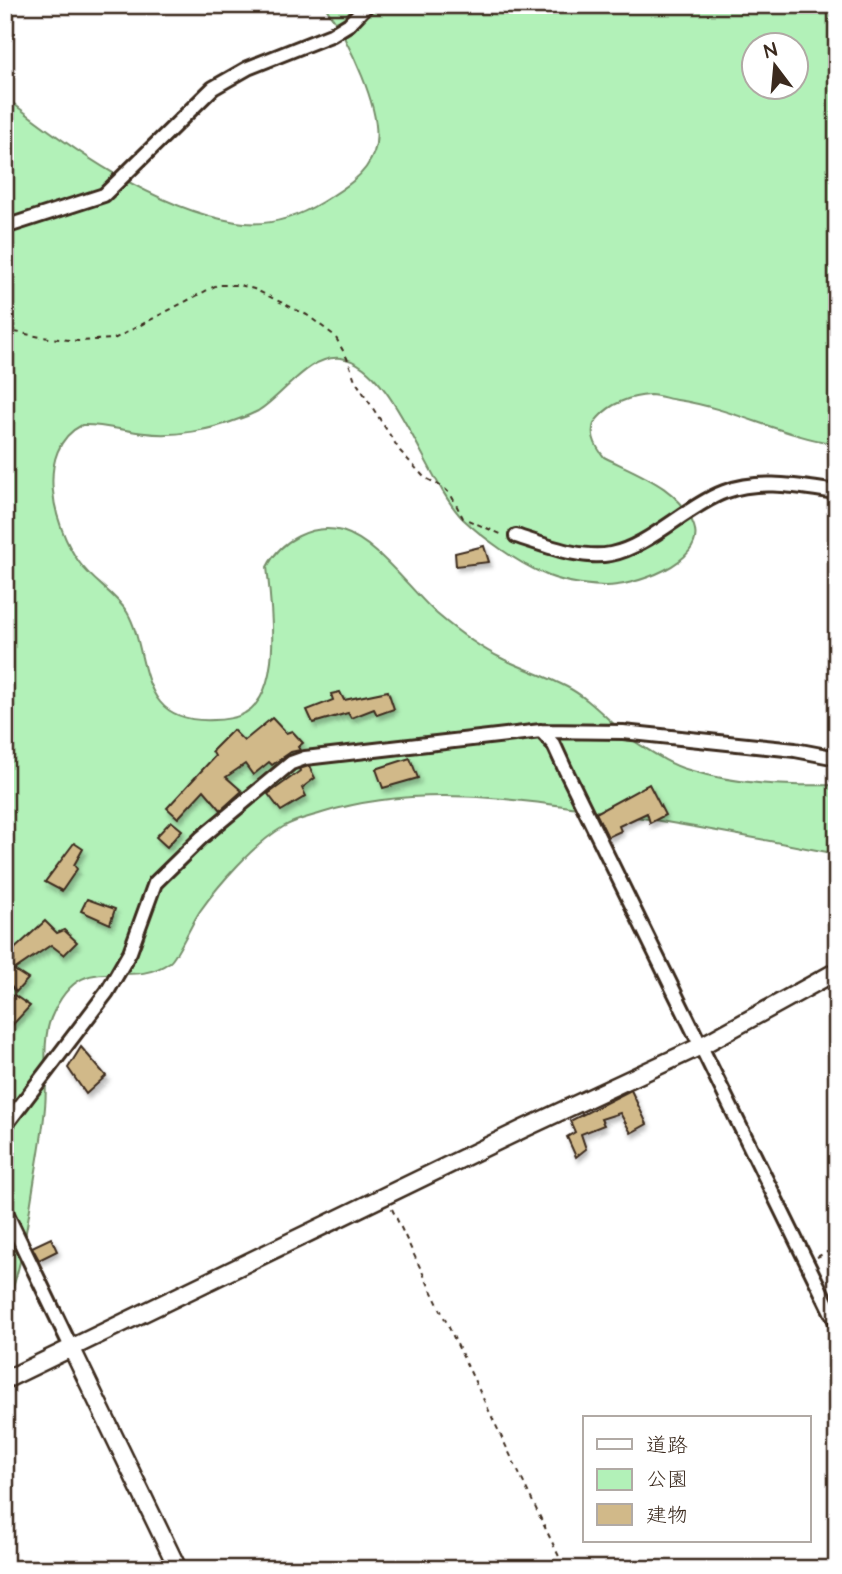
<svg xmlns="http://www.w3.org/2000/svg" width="842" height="1574" font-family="'Architects Daughter','Klee One',sans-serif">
	<defs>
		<filter id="shadow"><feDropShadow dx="2.5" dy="4.5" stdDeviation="2" flood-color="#0004"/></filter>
	</defs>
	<rect width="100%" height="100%" fill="#fff"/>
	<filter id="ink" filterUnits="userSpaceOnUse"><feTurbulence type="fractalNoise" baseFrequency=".0143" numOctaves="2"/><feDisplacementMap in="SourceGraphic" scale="14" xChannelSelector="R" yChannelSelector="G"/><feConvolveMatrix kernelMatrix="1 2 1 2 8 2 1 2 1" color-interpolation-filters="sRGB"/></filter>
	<g filter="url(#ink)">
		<path fill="#b2f1b8" stroke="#768e6b" stroke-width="2" fill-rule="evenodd" d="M324,5H837V444C782,436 732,408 677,400C668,399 659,395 650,395C631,396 611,403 598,418C587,430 595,446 604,457C636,473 681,488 694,526C707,563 631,587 604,586C583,585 560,582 542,573C518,563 482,537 463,519C426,482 394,365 341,358C309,354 283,396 258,411C252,414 245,417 239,419C211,430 174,437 145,433C124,431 103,424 82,425C34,449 53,527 79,562C92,581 115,593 127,612C143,639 140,677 160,702C173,718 194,721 214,720C222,720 237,718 245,713C284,692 271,604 267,567C280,541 312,523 342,531C378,542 410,590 437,614C457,631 480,648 503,659C524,669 546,676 567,687C594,701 612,726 637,743C653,753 671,765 689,770C737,785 788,786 837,785V854C761,839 686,824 609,813C514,798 416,784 322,813C309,817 294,820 283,827C254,844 219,884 200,911C193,921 177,957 170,962C125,994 82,943 51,1018C41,1042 48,1080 45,1107C43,1132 38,1157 34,1183C27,1226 22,1268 5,1310V97C68,147 155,209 236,222C267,227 296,218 322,202C342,190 366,176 374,152C387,115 346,36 324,5ZM754,46H796V88H754Z"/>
		<path fill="#d1b989" stroke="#3b2a1e" stroke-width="2" filter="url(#shadow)" d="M484,546L489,562L456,566L455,553Z
			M388,691L394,709L377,715L374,709L351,718L348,713L313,723L307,710L333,700L331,694L340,692L344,700Z
			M272,718L286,733L292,731L303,743L298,747L300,750L291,752L272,765L269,762L253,775L245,764L226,777L242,791L221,810L204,790L178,818L167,808L215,756L212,751L233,730L244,741Z
			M410,758L418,778L383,788L376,769Z
			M309,766L315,778L302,788L306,796L281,811L268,794L300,771L299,769Z
			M649,784L665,815L650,823L647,813L619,826L621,831L608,837L596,813Z
			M171,821L182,830L167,847L156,837Z
			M74,843L83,849L74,865L77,869L62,891L45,882Z
			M87,899L115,909L110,924L81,911Z
			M45,921L57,933L64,930L77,942L64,955L51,945L14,970L28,979L16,992L5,980V975L14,960L9,954Z
			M14,995L30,1006L5,1033V1003Z
			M81,1047L106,1076L86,1094L68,1068Z
			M631,1090L647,1124L631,1133L620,1113L601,1119L604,1125L581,1134L586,1149L576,1157L567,1137L575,1132L570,1121Z
			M51,1238L57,1251L39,1260L32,1247Z"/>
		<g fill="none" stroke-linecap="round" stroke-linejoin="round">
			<g stroke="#3b2a1e" stroke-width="18">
				<path id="street" d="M5,227L104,195L213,88L248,68L331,35L349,24L367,5
					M516,536C545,545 581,560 611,554C648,547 687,506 724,492C759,478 801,487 837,492
					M541,731L623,732L795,750L837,758
					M5,1126L107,992L130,952L155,883L202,837L291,763L305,758L541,731L554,745L565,769L837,1324
					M5,1210L71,1347"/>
			</g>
			<g stroke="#3b2a1e" stroke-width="21">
				<path id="secondary" d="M71,1347L178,1569
					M5,1380L523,1129L701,1046L837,971"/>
			</g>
			<path stroke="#3b2a1e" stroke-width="2" stroke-dasharray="5 5" stroke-linecap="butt" d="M5,330L41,337L78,341L114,339L217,285H240L254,289L307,315L335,336L347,358L355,380L400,451L424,477L444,488L451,495L463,518L503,535
				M392,1209L565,1569
				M817,1257L837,1247"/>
			<use href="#street" stroke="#fff" stroke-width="12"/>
			<use href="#secondary" stroke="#fff" stroke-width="16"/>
		</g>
	</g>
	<rect width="842" height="1574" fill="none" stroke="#fff" stroke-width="28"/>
	<rect x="14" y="14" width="814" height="1546" fill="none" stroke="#3b2a1e" stroke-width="2.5" filter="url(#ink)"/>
	<rect x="583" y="1416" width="228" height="126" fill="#ffffff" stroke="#b1aaa5" stroke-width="2"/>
	<rect x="597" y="1439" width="35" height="10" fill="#ffffff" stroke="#b1aaa5" stroke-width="2"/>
	<text x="646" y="1452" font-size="21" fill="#3b2a1e">道路</text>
	<rect x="597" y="1469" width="35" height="21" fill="#b2f1b8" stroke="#b1aaa5" stroke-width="2"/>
	<text x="646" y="1486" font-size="21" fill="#3b2a1e">公園</text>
	<rect x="597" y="1504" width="35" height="21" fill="#d1b989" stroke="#b1aaa5" stroke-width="2"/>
	<text x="646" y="1522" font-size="21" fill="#3b2a1e">建物</text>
	<g transform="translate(775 66) rotate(344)"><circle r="33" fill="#ffffff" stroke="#b1aaa5" stroke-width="2"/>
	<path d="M0-5L12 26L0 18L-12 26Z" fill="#3b2a1e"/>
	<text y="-10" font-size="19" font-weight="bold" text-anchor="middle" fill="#3b2a1e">N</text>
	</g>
</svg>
